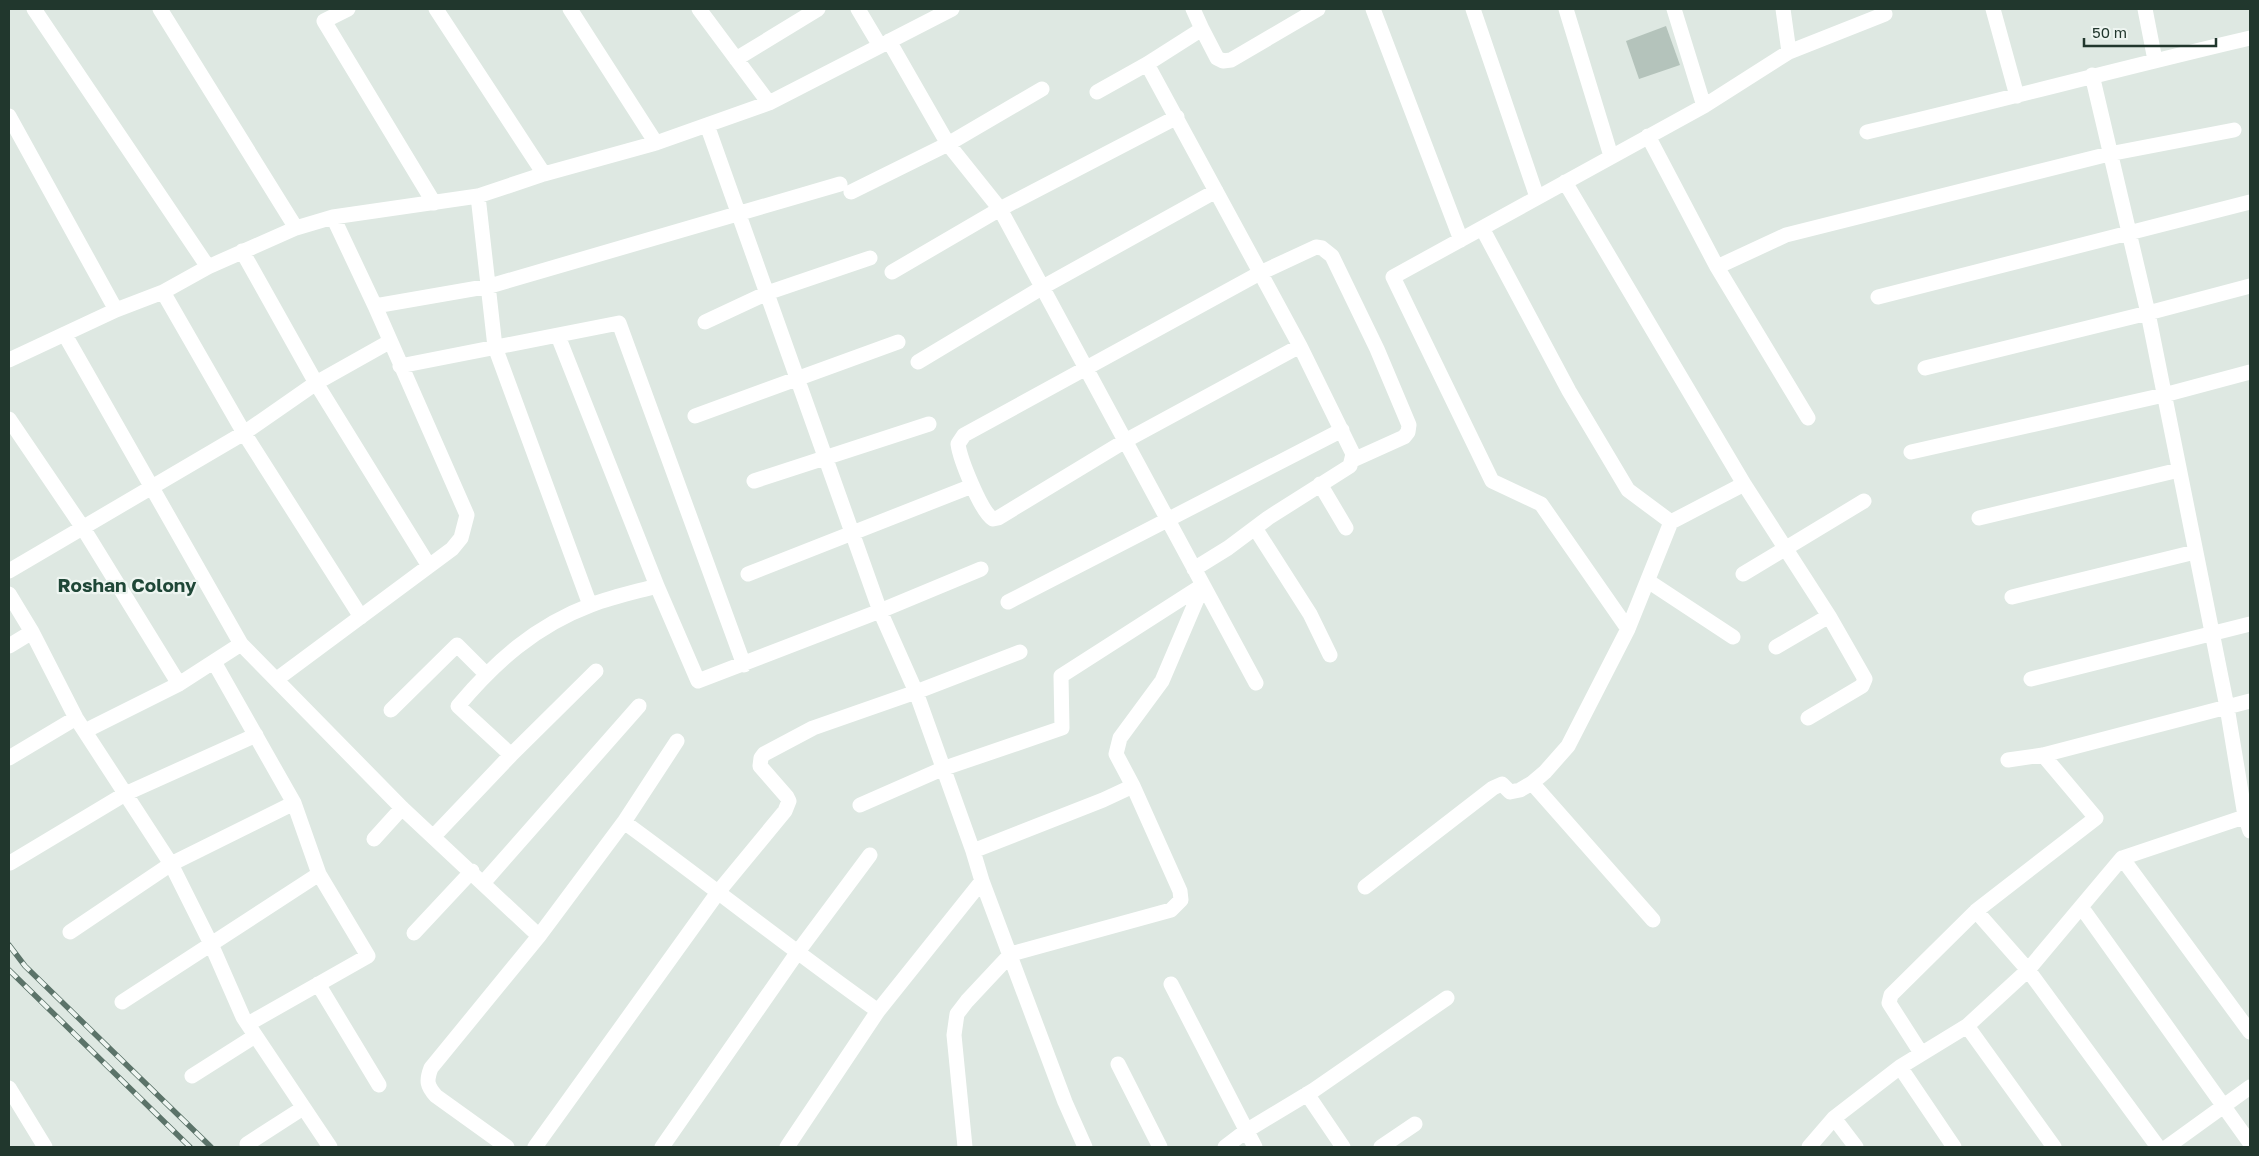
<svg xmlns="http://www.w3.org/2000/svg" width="2259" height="1156" font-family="'Golos Text',sans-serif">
	<rect width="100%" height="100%" fill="#dee8e2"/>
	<path fill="#b4c3bb" d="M1666,26L1680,65L1639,79L1626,41Z"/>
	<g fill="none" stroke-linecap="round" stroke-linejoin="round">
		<path stroke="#fff" stroke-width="15" d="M34,9L208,267
			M160,9L296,228
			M348,9L324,21L434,203
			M436,9L544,174
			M570,9L656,143
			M699,9L769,103
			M858,9L880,46
			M1373,9L1461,240
			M1473,9L1537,197
			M1566,9L1611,156
			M1674,9L1704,106
			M1783,9L1789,52
			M1993,9L2017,96
			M2145,9L2155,60
			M1202,29L1217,58L1223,61L1231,60L1318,9
			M889,41L948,144L1000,209L1256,683
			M736,59L818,9
			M1147,64L1300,346L1353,454L1350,466L1268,518L1228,548L1194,569
			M2092,75L2148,313L2227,707L2245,816L2250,831
			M1097,92L1147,64L1202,29L1193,9
			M9,116L116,310
			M707,125L880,611L916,692L973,851L982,881L1065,1102L1085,1147
			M1867,132C1995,102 2122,68 2250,38
			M1648,136L1717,267L1808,418
			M1565,182L1744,484L1671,522L1628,629
			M851,192L948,144L1042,89
			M478,196L495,347L590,605
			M1482,228L1569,391L1628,490L1671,522
			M242,251L316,383L429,566
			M1717,267L1786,235L2109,154L2234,130
			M892,272L1000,209L1177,117
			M163,292L244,433L361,617
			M1878,297L2250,202
			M375,306L490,286L840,184
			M705,322L767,293L870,258
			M65,335L241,644L402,808L539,936
			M558,336L657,586L698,681L880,611L981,569
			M1300,346L1125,441L998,518L993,519C981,512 960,459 958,444L964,435L1260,273L1316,247L1322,248L1332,256L1377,349L1409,425L1408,432L1404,437L1353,460
			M9,360L116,310L163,292L208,267L296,228L333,217L478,196L544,174L656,143L769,103L952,9
			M918,362L1043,287L1216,191
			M400,366L619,323L744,665
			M1925,368L2148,313L2250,286
			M695,416L898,342
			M9,419L83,528L179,684L241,644
			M1911,452L2164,395L2250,372
			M754,481L929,424
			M1320,484L1346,528
			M1744,484L1829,616L1865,679L1862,686L1808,718
			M1979,518L2179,470
			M1255,528L1310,614L1330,655
			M9,571L244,433L316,383L389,342
			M748,574L972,486
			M1743,574L1864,501
			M1648,581L1733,637
			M9,594L32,632L76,718L171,864L211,944L243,1017L330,1147
			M2012,597L2195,552
			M1008,602L1342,430
			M9,646L32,632
			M1776,647L1829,616
			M214,662L294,803L319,874L368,956L248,1024
			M277,679L452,549L461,538L467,515L375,306L333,217
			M2031,679L2250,624
			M391,710L457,645L485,673
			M85,731L179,684
			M511,755L458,706C495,662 535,626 591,605C612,597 635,592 657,586
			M9,758L76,718
			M2008,760L2043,755L2250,701
			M1532,783L1653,920
			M860,805L942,769L1062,728L1061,676L1203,585
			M624,822C709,884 792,950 878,1011
			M434,836L511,755L596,671
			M374,839L402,808
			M973,851L1103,800L1133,786L1116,754L1120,738L1162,681L1203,585
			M2122,858L2250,1032
			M10,863L125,794L256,735
			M484,882L639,706
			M1365,887L1493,788L1502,784L1510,792L1520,790L1532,783L1545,772L1568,746L1628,629L1541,504L1492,481L1393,277L1704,106L1789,52L1885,14
			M2082,908L2250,1143
			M1976,911L2028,970L2158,1147
			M70,932L171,864L294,803
			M414,933L472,871
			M318,984L379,1085
			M1171,984L1255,1147
			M122,1002L319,874
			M1967,1026L2054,1147
			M1921,1053L1889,1003L1891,995L1976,911L2096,818L2043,755
			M1118,1064L1160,1147
			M1900,1067L1954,1147
			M192,1076L255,1036
			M9,1088L45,1147
			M1307,1094L1343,1147
			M1834,1118L1856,1147
			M247,1144L303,1108
			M507,1147L436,1096C427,1086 426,1081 431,1068L539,936L624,822L677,741
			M535,1147L719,891L785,811L789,801L787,797L760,766L761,758L764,754L813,728L916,692L1020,652
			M662,1147L797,953L870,855
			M787,1147L878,1011L982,881
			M965,1147L954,1035L957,1014L967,1001L1011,954L1171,910L1181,900L1180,891L1133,786
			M1225,1147L1246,1131L1314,1090L1447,998
			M1381,1147L1415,1124
			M1809,1147L1834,1118L1900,1067L1967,1026L2028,970L2122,858L2250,815
			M2167,1147L2250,1087"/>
		<g stroke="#5b7369" stroke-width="5.5">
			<path id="rail" d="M9,945L25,966L211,1147
				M9,970L190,1147"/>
		</g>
		<use href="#rail" stroke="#eef5f1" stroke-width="4" stroke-dasharray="11" stroke-linecap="butt"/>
	</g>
	<g text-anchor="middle" stroke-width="4.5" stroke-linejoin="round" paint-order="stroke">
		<g font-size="19" font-weight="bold" fill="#1f4737" stroke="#eef5f1">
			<text x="127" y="592">Roshan Colony</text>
		</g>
	</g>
	<rect width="2259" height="1156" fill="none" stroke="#21372d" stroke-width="20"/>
	<path d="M2084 38v8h132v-8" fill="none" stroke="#21372d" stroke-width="2.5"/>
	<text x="2092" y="38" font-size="15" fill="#21372d" stroke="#eef5f1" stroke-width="4" paint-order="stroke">50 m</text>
</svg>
